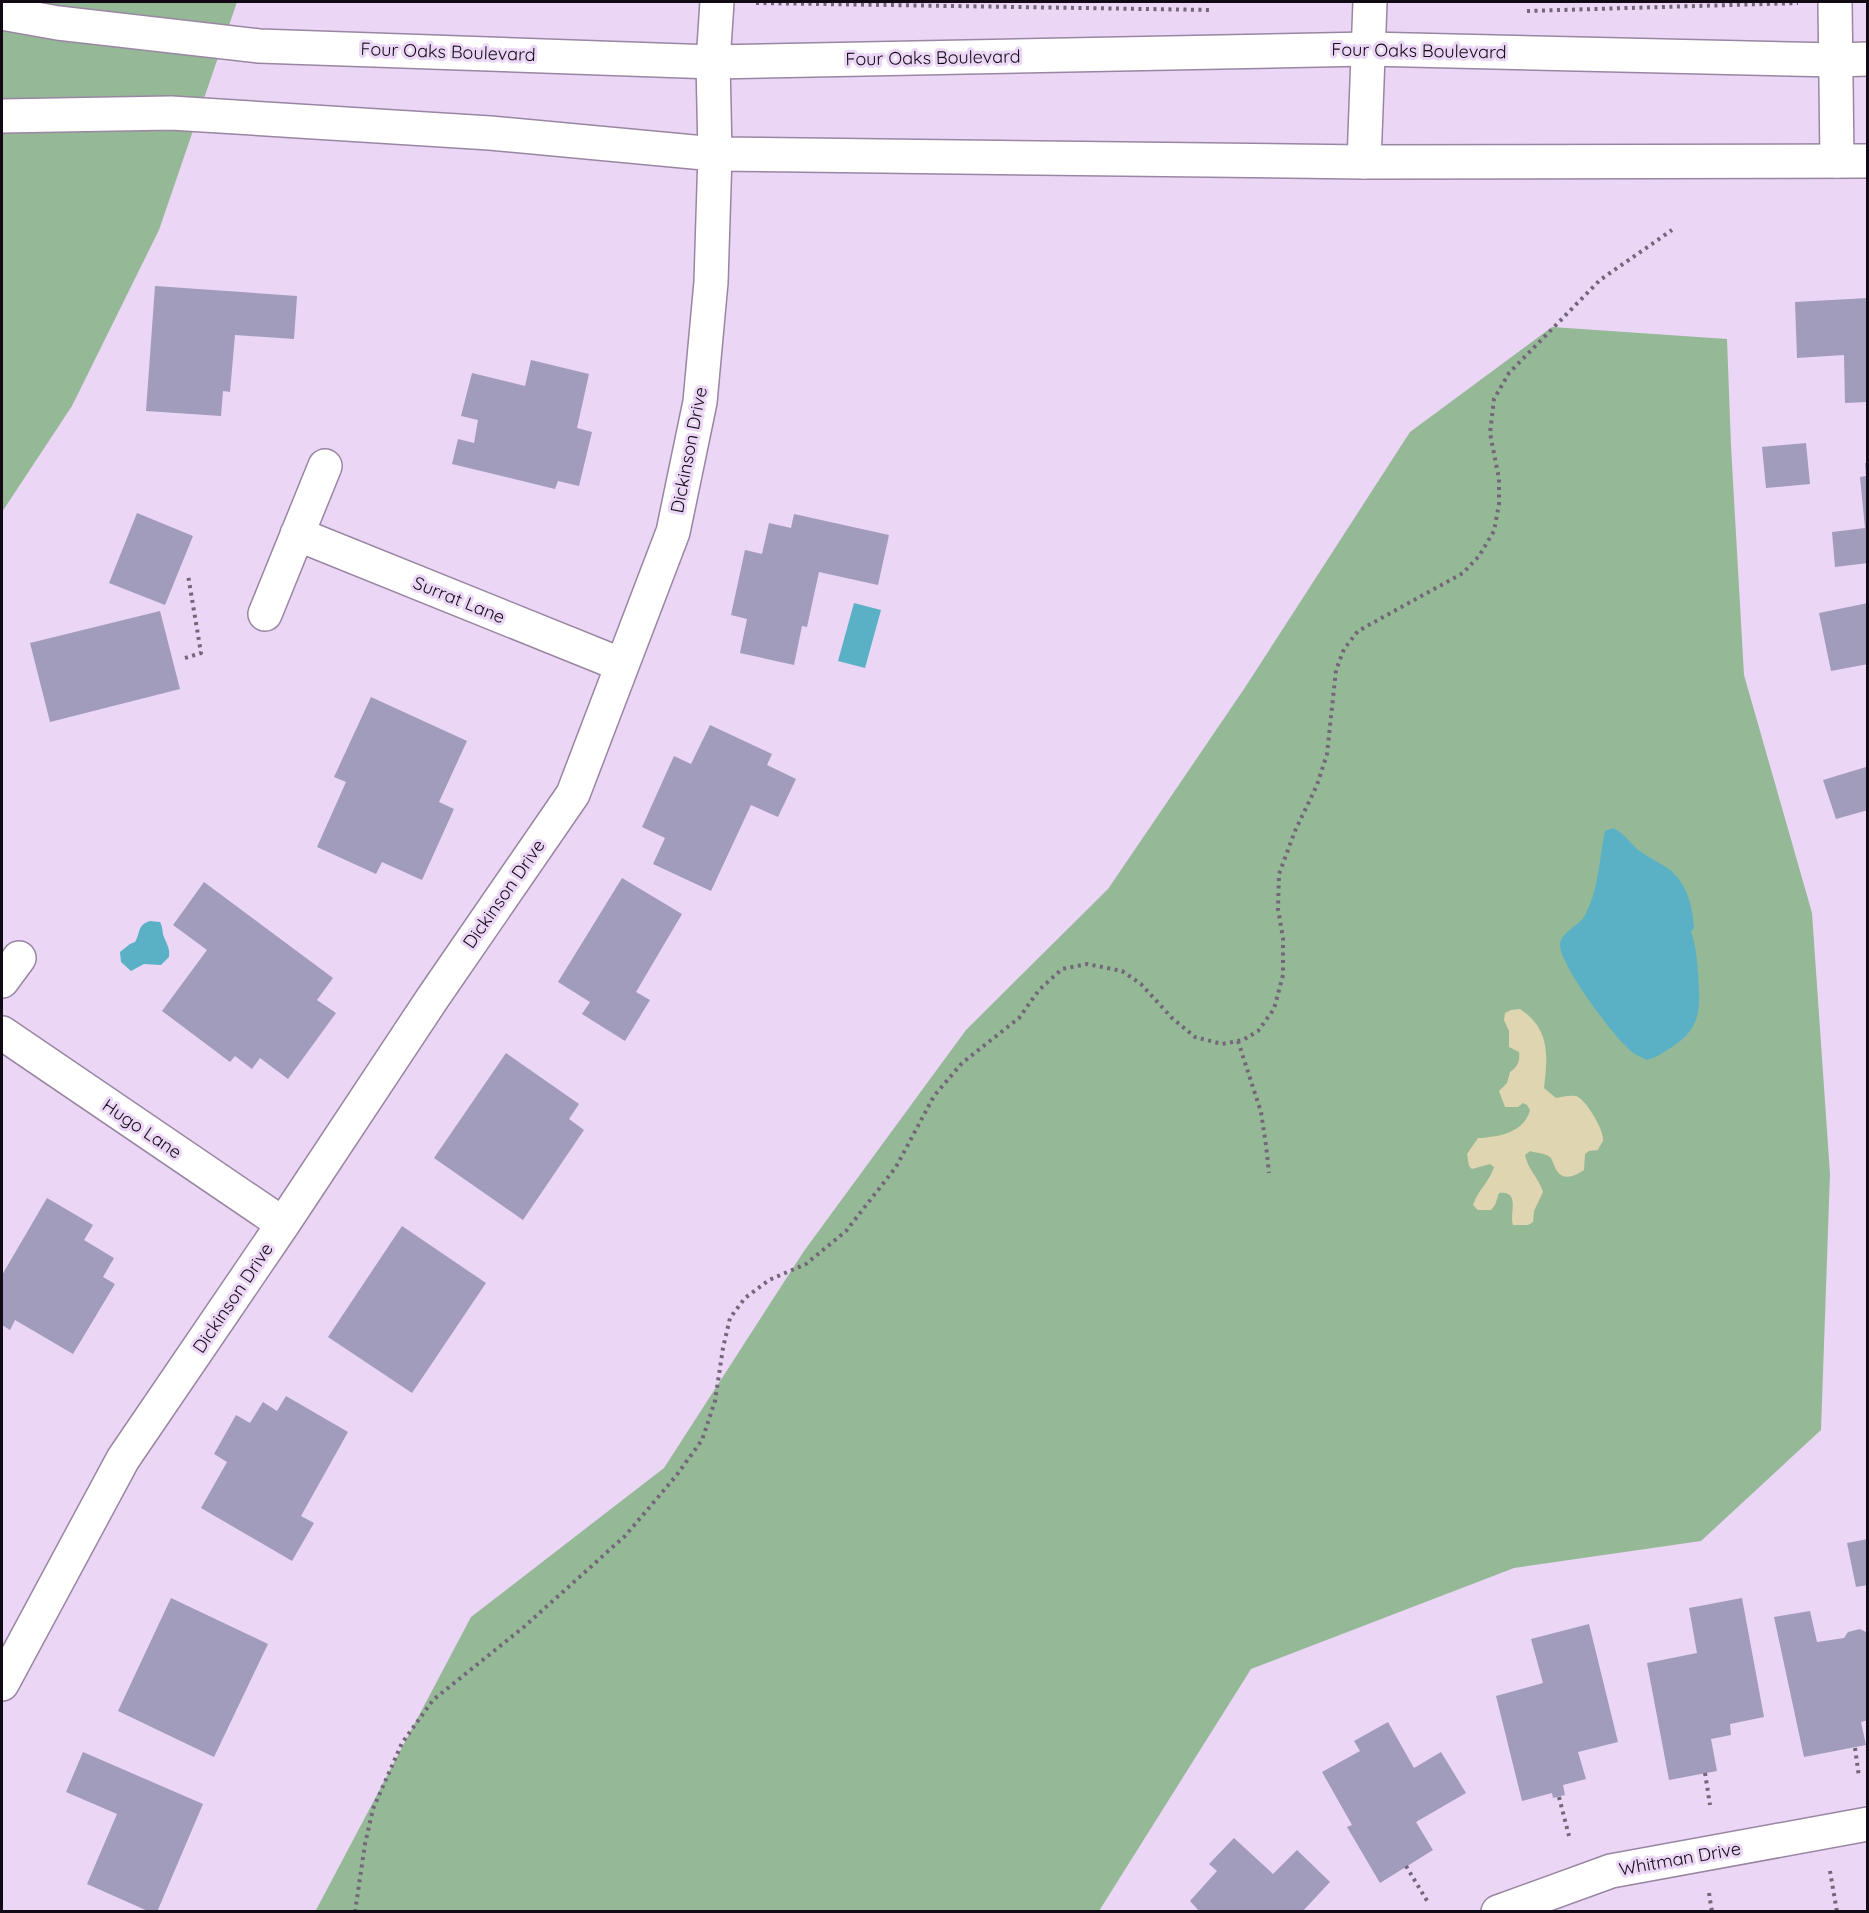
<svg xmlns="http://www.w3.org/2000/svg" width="1869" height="1913" font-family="Quicksand,sans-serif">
	<rect width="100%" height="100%" fill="#ebd6f5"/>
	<path fill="#95b997" d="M2,2H237L159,230L72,406L2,512Z
		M1552,327L1727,339L1731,446L1744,675L1812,913L1830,1174L1821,1430L1701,1541L1514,1568L1251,1669L1099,1911L315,1912L471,1617L664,1468L804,1251L966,1030L1108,889L1244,689L1410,432Z"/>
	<path fill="#dfd5b0" d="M1520,1009C1550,1029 1548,1055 1544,1088L1556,1098C1562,1097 1570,1095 1576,1096C1585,1098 1605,1131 1603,1141C1603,1141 1598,1149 1598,1150L1589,1151L1585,1154L1584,1170C1575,1176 1564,1181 1557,1171C1554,1167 1553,1160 1550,1157C1545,1153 1536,1153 1530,1151L1525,1155C1528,1170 1539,1178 1543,1192L1534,1211L1533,1222L1528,1225H1513C1509,1213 1521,1190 1499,1193L1495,1205L1491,1210H1478L1473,1205C1478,1190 1490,1181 1494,1167L1490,1164L1472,1169L1469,1166L1467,1154L1478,1138C1498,1137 1524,1133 1530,1110L1527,1105L1523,1103L1518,1107H1505L1499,1091L1507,1083L1510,1072C1518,1066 1520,1062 1519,1052L1509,1047V1031L1504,1020L1505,1013L1511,1010Z"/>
	<path fill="#5ab1c6" d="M854,603L881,610L865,668L838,661Z
		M1613,828C1625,833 1630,844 1641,852C1650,858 1660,863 1669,869C1687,883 1693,907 1694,928L1691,932C1696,945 1697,959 1698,973C1700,1006 1703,1027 1672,1047C1664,1052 1656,1058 1647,1060C1642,1057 1635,1055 1631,1051C1615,1039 1561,966 1560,946C1560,931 1579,927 1585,915C1599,890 1599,858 1605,831Z
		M150,921L160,922C163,927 162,932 164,937C167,945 170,948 169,957L161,965L144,964L131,971L121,962L120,952L130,944L135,942C141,932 137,925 150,921Z"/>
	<path fill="#a19cbc" d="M155,286L297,296L294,339L235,335L230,392L223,391L221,416L146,411Z
		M1868,298V402L1845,403L1844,355L1797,358L1795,302Z
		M531,360L589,374L577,428L592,432L579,486L558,481L555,489L452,464L458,439L474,443L478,420L461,416L472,373L525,386Z
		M1806,443L1810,484L1766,488L1762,447Z
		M1865,463H1868V563L1835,567L1832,532L1865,528L1860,477L1866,476Z
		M137,513L193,536L165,605L109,583Z
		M794,514L889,535L878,585L819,572L807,627L802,626L794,665L740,653L747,619L731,615L745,550L762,554L769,523L791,528Z
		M1868,603V664L1831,671L1819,613Z
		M160,611L180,689L50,722L30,643Z
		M371,697L467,741L439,802L454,809L422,880L382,862L376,874L317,847L346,782L334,777Z
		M710,725L772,754L767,765L796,779L778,817L751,805L711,891L653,864L665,838L642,827L674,756L691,764Z
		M1866,767L1868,773V810L1836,819L1823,780Z
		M622,878L682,914L636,992L650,1000L625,1041L582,1014L590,1002L558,982Z
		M204,882L333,978L317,1000L336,1013L288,1079L260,1058L252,1069L235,1056L230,1062L162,1011L207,950L173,925Z
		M506,1053L579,1104L569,1119L584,1130L523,1220L434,1158Z
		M47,1198L93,1225L84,1240L114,1258L103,1277L115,1284L73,1354L15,1320L10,1330L2,1325V1275Z
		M402,1226L486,1283L412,1393L328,1337Z
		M286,1396L348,1432L301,1516L314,1523L292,1561L201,1508L227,1462L214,1454L236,1415L250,1423L263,1402L277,1411Z
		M1868,1539V1585L1856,1587L1847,1543Z
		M171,1598L268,1644L214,1757L118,1711Z
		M1742,1598L1764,1717L1730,1724L1731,1735L1711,1739L1717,1771L1669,1780L1647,1663L1697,1653L1689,1608Z
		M1810,1611L1817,1642L1844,1638L1848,1632L1860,1629L1868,1633V1720L1861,1722L1866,1745L1804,1757L1774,1617Z
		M1589,1624L1618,1742L1578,1752L1586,1779L1563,1785L1565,1795L1553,1798L1552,1793L1522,1801L1496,1696L1543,1683L1531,1639Z
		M1388,1722L1414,1768L1441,1752L1466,1793L1416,1822L1433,1850L1380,1883L1347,1827L1352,1825L1322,1772L1360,1751L1354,1741Z
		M83,1752L203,1804L157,1912H150L87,1884L117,1814L66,1792Z
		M1234,1838L1273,1874L1297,1850L1330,1882L1302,1912H1200L1190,1901L1217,1871L1209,1864Z"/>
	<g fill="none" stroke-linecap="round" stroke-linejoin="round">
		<g stroke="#9986a2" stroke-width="36">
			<path id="minor" d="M1835,2L1837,161
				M1364,162L1370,2
				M297,534L622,665
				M265,614L325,466
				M2,981L19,958
				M2,1033L283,1224
				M2,1684L123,1459L283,1224L432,999L573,794L673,532L700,402L711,282L715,154L713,62L717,2
				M1498,1912L1611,1871L1868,1824"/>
		</g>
		<g stroke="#9986a2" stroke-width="36">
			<path id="tertiary" d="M2,13L58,23L259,46L713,62L1368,49L1836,60L1868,59
				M2,116L171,113L490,133L715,154L1364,162L1868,161"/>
		</g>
		<path stroke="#736679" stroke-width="4" stroke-dasharray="3 4.5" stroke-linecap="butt" d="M756,3L1211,10
			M1527,11L1798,3
			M185,658L201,653L188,575
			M1238,1041L1261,1112L1266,1145L1269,1173
			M1855,1748L1859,1777
			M1705,1773L1710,1805
			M1559,1797L1569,1836
			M1406,1866L1429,1904
			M1830,1871L1837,1912
			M1709,1893L1712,1912
			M355,1912L365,1844L373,1809L402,1743L433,1700L525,1626L625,1536L676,1476L702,1440L715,1401L723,1348L730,1318L745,1298L769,1280L806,1264L846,1231L896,1167L934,1096L962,1063L1019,1018L1039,990L1062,969L1087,964L1122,971L1141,984L1172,1018L1195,1037L1222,1044L1243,1040L1258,1031L1274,1009L1283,975V938L1278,909L1279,874L1295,831L1317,785L1327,754L1336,670L1344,649L1358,631L1463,573L1479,556L1494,531L1499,504V479L1490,433L1494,399L1509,373L1600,280L1672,230"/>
		<use href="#minor" stroke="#fff" stroke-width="33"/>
		<use href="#tertiary" stroke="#fff" stroke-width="33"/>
	</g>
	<g text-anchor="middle" stroke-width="6" stroke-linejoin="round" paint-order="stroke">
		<g font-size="18" fill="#110a14" stroke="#ebd6f5">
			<text transform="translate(1419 51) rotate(1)" y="6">Four Oaks Boulevard</text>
			<text transform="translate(448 52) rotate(2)" y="6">Four Oaks Boulevard</text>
			<text transform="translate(933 58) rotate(-1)" y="6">Four Oaks Boulevard</text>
			<text transform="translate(689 450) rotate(-79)" y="6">Dickinson Drive</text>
			<text transform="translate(459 600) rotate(22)" y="6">Surrat Lane</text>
			<text transform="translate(504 894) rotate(-55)" y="6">Dickinson Drive</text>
			<text transform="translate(142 1129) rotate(34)" y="6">Hugo Lane</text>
			<text transform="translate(233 1298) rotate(-56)" y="6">Dickinson Drive</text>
			<text transform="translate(1680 1859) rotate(-10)" y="6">Whitman Drive</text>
		</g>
	</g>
	<rect width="1869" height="1913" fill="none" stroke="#110a14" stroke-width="6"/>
</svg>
